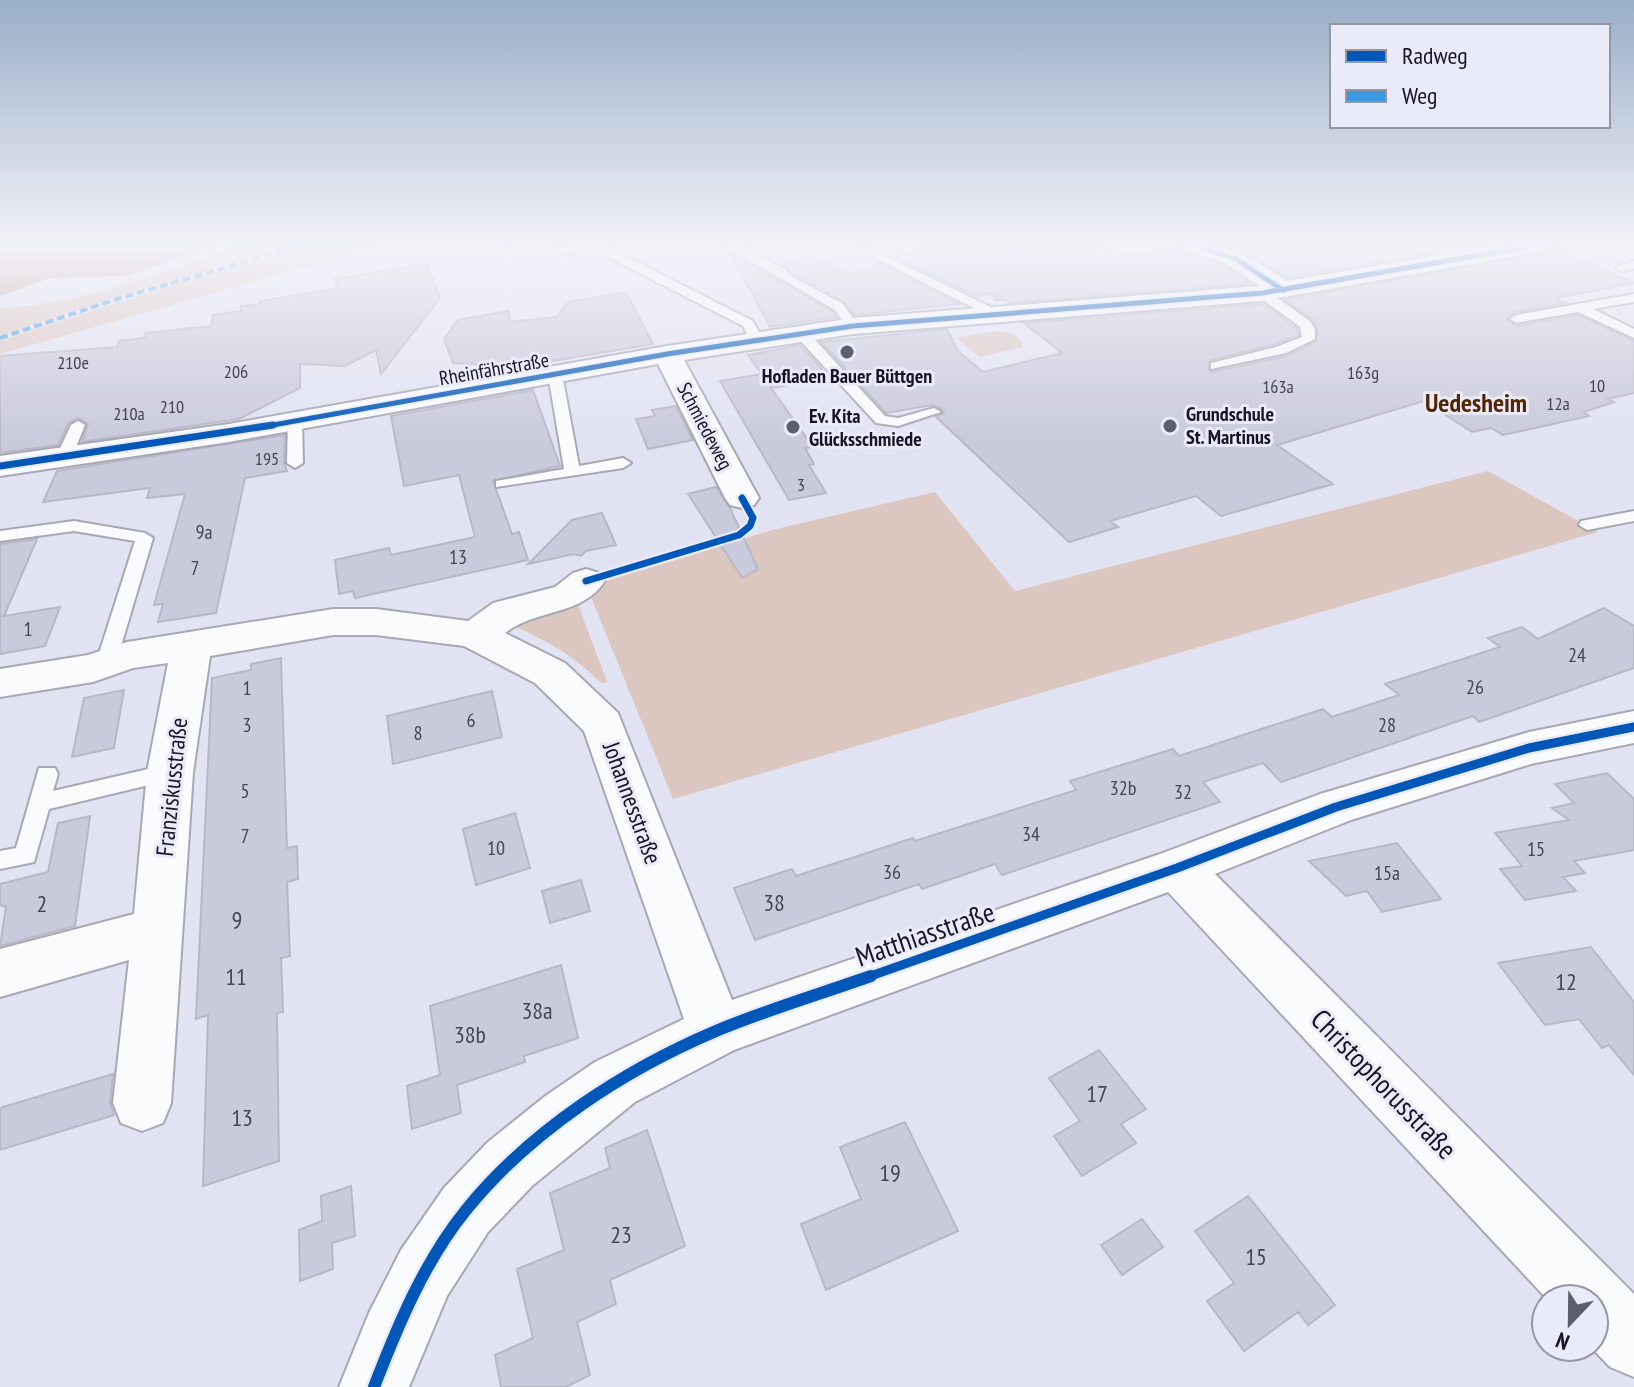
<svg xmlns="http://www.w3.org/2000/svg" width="1634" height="1387" font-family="'PT Sans Narrow',sans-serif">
	<rect width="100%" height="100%" fill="#e1e3f2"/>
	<path fill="#dcc6c0" d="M246,244H301L118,296L0,336V308C84,305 166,269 246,244Z
		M314,244H386L0,354V341L23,333L169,286Z
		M996,331L1011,333L1023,342V347L980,357L957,338Z
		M1488,471L1598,532L673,799L587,587L772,530L935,492L1015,591Z
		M577,602L607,682L601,683C573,655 543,638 506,623Z"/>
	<path fill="#c4a495" d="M0,244H219L127,276L50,278L0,296Z"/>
	<path fill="#c9cadb" stroke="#b7b8c5" stroke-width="2" d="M933,244H1100L1102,257L1181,250L1226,267L1250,284L1009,303L1006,300H996L991,293L978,297L896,258Z
		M1244,244H1468L1472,246L1288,278L1250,255L1226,246Z
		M1554,251L1562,252L1634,283L1556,298L1565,303L1515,312L1507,320L1517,326L1578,315L1634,341V393L1608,399L1614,402L1584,412L1589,416L1503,435L1491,428L1472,432L1424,401L1277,445L1333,484L1221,516L1196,496L1110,521L1118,527L1069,542L936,417L944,413L942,409L933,405L886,413L821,342L947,329L958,351L983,372L1062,353L1024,323L1264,304L1297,329L1299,335L1275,344L1210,360L1208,369L1212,372L1287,356L1316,342L1318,330L1313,320L1285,300Z
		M730,253L833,312L836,317L770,327Z
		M809,256L851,274L879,264L959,304L855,315L844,301L791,273L784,265Z
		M427,264L440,298L381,374L376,350L345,366L300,364V388L239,419L82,442L88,424L77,418L68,424L58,445L0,453V356L117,347L119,341L144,338L146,333L212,326L213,315L241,311V306L260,304V301L338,288L335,279Z
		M626,292L653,344L523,366L453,363L444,339L458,320L508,311L510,322L556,317L569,302Z
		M800,345L830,378L772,388L748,355Z
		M761,374L813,447L805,448L814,464L809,465L826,493L789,500L720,381Z
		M533,390L560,466L493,481L512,534L519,532L528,560L355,598L353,591L339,594L335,560L389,548L391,555L475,537L459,475L404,486L391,416Z
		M676,406L693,440L648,449L636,419L655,416L652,410Z
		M285,435L284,463L287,471L245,478L216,613L158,622L163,604L154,605L185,494L147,498L150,488L43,502L57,471Z
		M716,487L730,508L758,569L742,578L688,494Z
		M602,513L616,545L586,551L581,556L574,554L528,564L572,520Z
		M37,539L4,616L60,607L45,646L0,654V544Z
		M1604,608L1634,626V668L1479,722L1473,716L1281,782L1263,763L1203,782L1220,802L1002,875L995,864L922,889L919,884L755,940L734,888L792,869L796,876L913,838L915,841L1076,790L1070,781L1173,749L1179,756L1323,709L1332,717L1399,695L1385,684L1500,647L1488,638L1522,627L1538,639Z
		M281,658L287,848L297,846L298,879L287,882L290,956L281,958L283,1012L277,1013L279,1161L203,1186L208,1015L196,1019L212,678L251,670V664Z
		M124,690L114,748L72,757L84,698Z
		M492,691L502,737L393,764L387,716Z
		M1607,773L1634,799V850L1574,861L1585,873L1563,877L1576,891L1525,900L1500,869L1522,866L1495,833L1569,820L1552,808L1574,803L1555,784Z
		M515,813L530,868L476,885L463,829Z
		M90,816L75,926L0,946L6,907L0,905V884L48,872L58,823Z
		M1397,843L1441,899L1382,912L1367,891L1346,896L1309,861Z
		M581,880L590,911L550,923L542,891Z
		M1591,947L1634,1002V1075L1609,1045L1602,1048L1579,1019L1545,1025L1498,963Z
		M561,965L578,1038L524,1056L525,1062L457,1085L461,1113L412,1129L407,1086L440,1075L430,1006Z
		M1099,1050L1146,1109L1121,1124L1136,1143L1082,1176L1054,1136L1080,1121L1049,1078Z
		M113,1074L110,1103L114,1115L0,1150V1108Z
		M905,1122L958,1231L826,1290L801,1224L861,1199L840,1147Z
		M647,1130L685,1246L610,1280L616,1304L577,1322L590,1375L566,1387H501L495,1355L533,1338L517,1269L564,1250L550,1193L610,1168L605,1148Z
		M351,1186L355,1236L332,1243L333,1269L300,1281L299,1230L322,1221L321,1196Z
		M1248,1196L1335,1305L1308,1325L1298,1312L1244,1351L1207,1301L1234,1283L1195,1231Z
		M1142,1219L1163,1247L1122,1275L1101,1245Z"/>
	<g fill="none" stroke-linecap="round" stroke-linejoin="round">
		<g stroke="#a7a8b5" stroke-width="4">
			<path id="lane" d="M580,244H601L753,321L763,340L751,343L743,326L592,249L556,255L550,252Z
				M721,244H736L785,269L789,275L843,304L859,326L848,329L835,310Z
				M865,246L999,311L1001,314L991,317L861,251V247Z
				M1634,261V269L1622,271L1616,267Z
				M1258,290H1266L1310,321L1315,330V339L1286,353L1211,369V363L1276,347L1302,337L1300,327L1258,296Z
				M1634,294V302L1593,309L1634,329V338L1578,312L1516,323L1510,319L1516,315Z
				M796,330H806L885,416L898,418L934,408L941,412L898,426L876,423L796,336Z
				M555,370L562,374L579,466L623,458L631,463L623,468L496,487V481L564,469L548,374Z
				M295,417L302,421L303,463L295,468L287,463L288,421Z
				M78,421L85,425L72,457L69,460H59L56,457L71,425Z
				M1634,511V521L1587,530L1579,525L1581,521Z
				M74,521L145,533L153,538L116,663L106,670L96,663L135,541L74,531L0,541V531Z
				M170,764L178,766L181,772L178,778L49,809L34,862L0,869V851L16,848L39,768H55L58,774L53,791Z"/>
		</g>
		<g stroke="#a7a8b5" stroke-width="4">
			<path id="street" d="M1180,244C1231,244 1245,254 1287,281L1502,244H1556L1552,249L1544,251L1262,301L853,334L684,360L759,498L754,505L742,508L730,505L725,498L658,364L229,442L0,476V456L229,424L667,346L853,318L1259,286L1227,264L1184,249Z
				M586,569L599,573L605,581C581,617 537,608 505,633L565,663L618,713L732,1000L1160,854L1320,794L1529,732L1634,711V743L1531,764L1351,820L1215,874L1634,1294V1377L1610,1367L1591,1347H1594V1299H1547L1168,892L734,1050L635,1102L532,1186L488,1232L447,1296L409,1387H339L369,1313L401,1250L444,1188L488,1142L544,1097L595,1062L684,1019L584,731L535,683L464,646L376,635H333L210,656L193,772L171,1103L163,1123L142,1131L121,1123L113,1103L129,960L0,997V949L134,914L147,772L168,663L133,668L93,682L0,697V669L88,655L127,642L333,609H376L468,621L493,603L555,587L573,573Z"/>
		</g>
		<use href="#lane" fill="#fafbfd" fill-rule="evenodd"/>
		<use href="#street" fill="#fafbfd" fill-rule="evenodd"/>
		<path stroke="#3b9ae0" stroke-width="4" stroke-dasharray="8 4" stroke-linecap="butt" d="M0,338L120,298L307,244"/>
		<g stroke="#eaebf9" stroke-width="8">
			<path id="cycleway-far3" d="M1192,244L1236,259L1283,290
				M262,427L667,354L853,326L1262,293L1544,244"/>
		</g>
		<g stroke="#eaebf9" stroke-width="11">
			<path id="cycleway-far2" d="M0,466L273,425
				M586,581L739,535L750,526L753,518L742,498"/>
		</g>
		<g stroke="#eaebf9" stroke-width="14">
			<path id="cycleway-far1" d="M865,978L1177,868L1336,807L1529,748L1634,727"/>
		</g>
		<g stroke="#eaebf9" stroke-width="17">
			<path id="cycleway" d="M374,1387C398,1325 424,1262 466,1210C530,1131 624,1070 716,1031C766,1010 820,994 871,976"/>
		</g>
		<use href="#cycleway-far3" stroke="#0057b8" stroke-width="5"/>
		<use href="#cycleway-far2" stroke="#0057b8" stroke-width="7"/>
		<use href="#cycleway-far1" stroke="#0057b8" stroke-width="9"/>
		<use href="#cycleway" stroke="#0057b8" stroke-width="12"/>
	</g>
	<linearGradient id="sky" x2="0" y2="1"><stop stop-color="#99aec7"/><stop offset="0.56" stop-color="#f2f2f9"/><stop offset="1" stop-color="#f2f2f9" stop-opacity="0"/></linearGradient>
	<rect width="1634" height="438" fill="url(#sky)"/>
	<g fill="#5c5e6b" stroke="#eaebf9" stroke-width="3">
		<circle cx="847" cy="352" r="8"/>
		<circle cx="1170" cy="426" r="8"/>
		<circle cx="793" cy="427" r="8"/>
	</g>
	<g text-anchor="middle" stroke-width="6" stroke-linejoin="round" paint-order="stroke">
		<g font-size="18" fill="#444552">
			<text x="73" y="369">210e</text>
			<text x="236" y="378">206</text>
			<text x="1363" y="379">163g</text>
			<text x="1597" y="392">10</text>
			<text x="1278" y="393">163a</text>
			<text x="1558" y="410">12a</text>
			<text x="172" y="413">210</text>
			<text x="129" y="420">210a</text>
			<text x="267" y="465">195</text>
			<text x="801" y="491">3</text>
		</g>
		<g font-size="20" fill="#151622" stroke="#eaebf9">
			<text transform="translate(494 369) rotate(-10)" y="7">Rheinfährstraße</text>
			<text transform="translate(705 426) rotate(62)" y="7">Schmiedeweg</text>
		</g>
		<g font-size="20" font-weight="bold" fill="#151622" stroke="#eaebf9" text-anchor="start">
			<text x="847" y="383" text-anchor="middle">Hofladen Bauer Büttgen</text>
			<text x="1186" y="421">Grundschule<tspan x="1186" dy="23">St. Martinus</tspan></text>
			<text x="809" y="423">Ev. Kita<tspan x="809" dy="23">Glücksschmiede</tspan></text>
		</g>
		<g font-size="20" fill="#444552">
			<text x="204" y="539">9a</text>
			<text x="458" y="564">13</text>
			<text x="195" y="575">7</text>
			<text x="28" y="636">1</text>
			<text x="1577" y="662">24</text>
			<text x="1475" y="694">26</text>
			<text x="247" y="695">1</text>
			<text x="471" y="727">6</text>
			<text x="247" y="732">3</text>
			<text x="1387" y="732">28</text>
			<text x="418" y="740">8</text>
			<text x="1123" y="795">32b</text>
			<text x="245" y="798">5</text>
			<text x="1183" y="799">32</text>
			<text x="1031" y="841">34</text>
			<text x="245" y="843">7</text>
			<text x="496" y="855">10</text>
			<text x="1536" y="856">15</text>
			<text x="892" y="879">36</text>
			<text x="1387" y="880">15a</text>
		</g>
		<g font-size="24" fill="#151622" stroke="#eaebf9">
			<text transform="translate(172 787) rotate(-84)" y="8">Franziskusstraße</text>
			<text transform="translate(632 803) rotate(70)" y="8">Johannesstraße</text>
		</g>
		<g font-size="24" fill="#444552">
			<text x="774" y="911">38</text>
			<text x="42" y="912">2</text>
			<text x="237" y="928">9</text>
			<text x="236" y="985">11</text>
			<text x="1566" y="990">12</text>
			<text x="537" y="1019">38a</text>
			<text x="470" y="1043">38b</text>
			<text x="1097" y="1102">17</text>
			<text x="242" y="1126">13</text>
			<text x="890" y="1181">19</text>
			<text x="621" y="1243">23</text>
			<text x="1256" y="1265">15</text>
		</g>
		<g font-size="26" font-weight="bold" fill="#522503" stroke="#eaebf9">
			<text x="1476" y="412">Uedesheim</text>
		</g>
		<g font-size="28" fill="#151622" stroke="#eaebf9">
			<text transform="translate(925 934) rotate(-19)" y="10">Matthiasstraße</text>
			<text transform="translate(1384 1084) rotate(46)" y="10">Christophorusstraße</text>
		</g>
	</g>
	<rect x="1330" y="24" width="280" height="104" fill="#eaebf9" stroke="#9596a3" stroke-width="2"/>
	<rect x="1346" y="50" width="40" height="12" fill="#0057b8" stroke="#9596a3" stroke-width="2"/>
	<text x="1402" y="64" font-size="24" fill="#151622">Radweg</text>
	<rect x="1346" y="90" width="40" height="12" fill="#3b9ae0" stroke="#9596a3" stroke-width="2"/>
	<text x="1402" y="104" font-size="24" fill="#151622">Weg</text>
	<g transform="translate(1570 1323) rotate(202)"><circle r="38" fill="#eaebf9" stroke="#9596a3" stroke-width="2"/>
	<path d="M0-6L14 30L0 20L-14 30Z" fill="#5c5e6b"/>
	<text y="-12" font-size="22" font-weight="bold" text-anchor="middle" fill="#151622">N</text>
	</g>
</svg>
